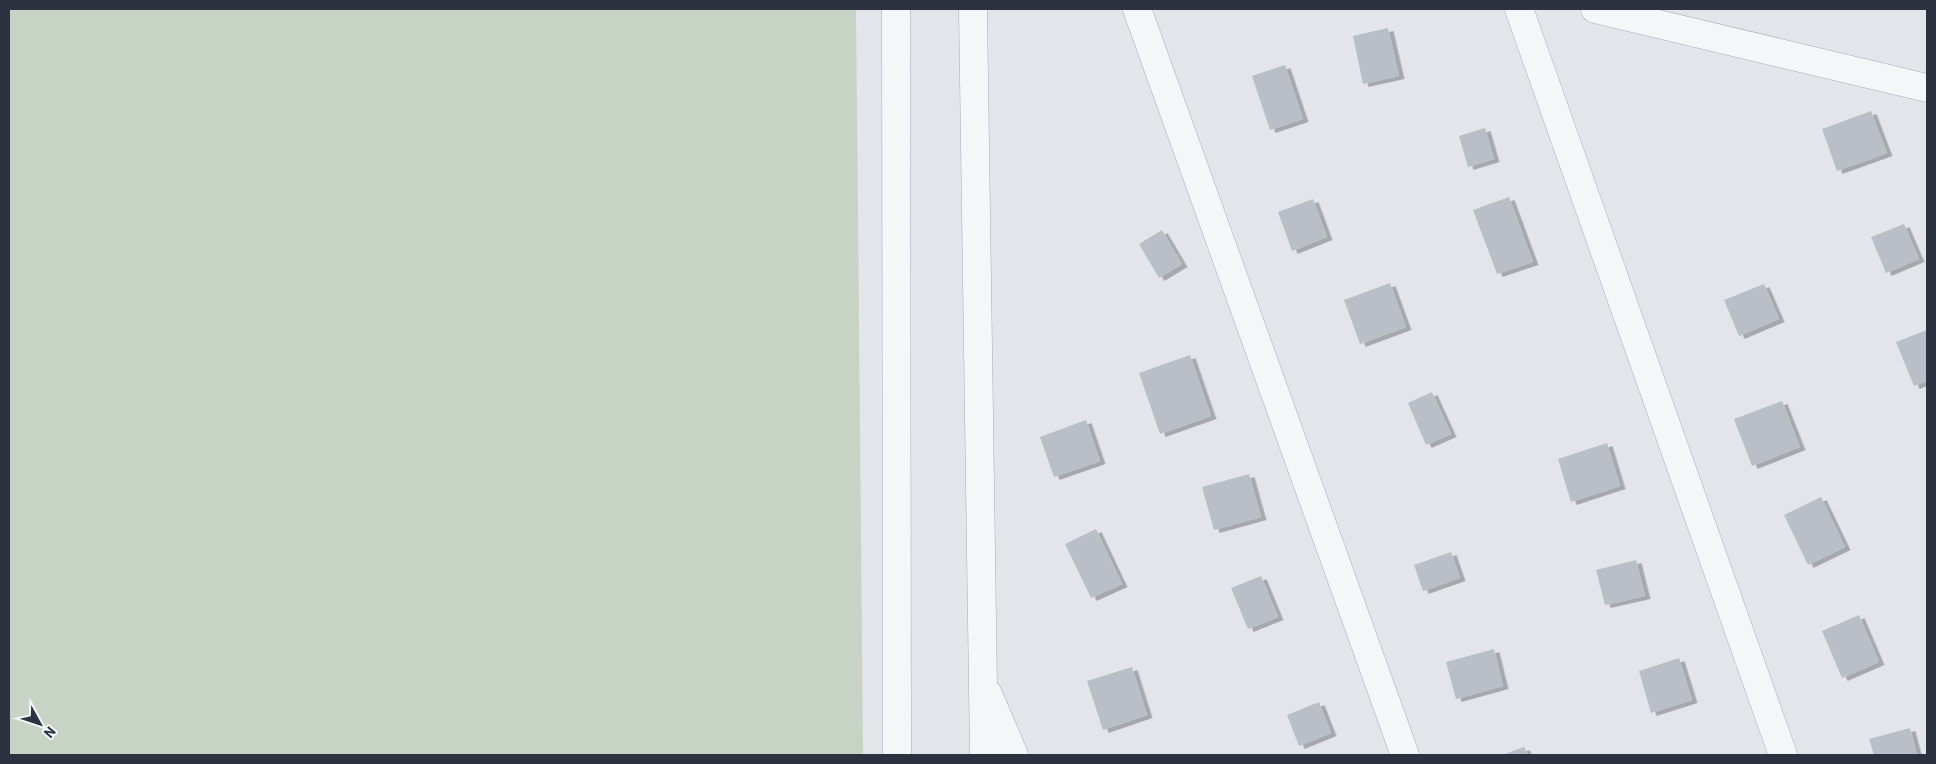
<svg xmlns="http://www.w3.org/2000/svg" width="1936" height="764" font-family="Barlow,sans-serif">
	<defs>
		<filter id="shadow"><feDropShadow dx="5.5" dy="3" stdDeviation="0" flood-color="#0004"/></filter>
	</defs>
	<rect width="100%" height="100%" fill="#e3e5ea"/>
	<path fill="#c7d3c4" d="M9,9H856L863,755H9Z"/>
	<path fill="#babec6" filter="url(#shadow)" d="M1388,28L1399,76L1363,84L1353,36Z
		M1285,65L1303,119L1270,130L1252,76Z
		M1871,111L1887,153L1837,171L1822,129Z
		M1485,128L1494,159L1468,167L1459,136Z
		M1509,197L1533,262L1497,274L1473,210Z
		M1313,199L1327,237L1292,251L1278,212Z
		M1904,224L1919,259L1886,273L1871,237Z
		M1162,230L1182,264L1159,278L1139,244Z
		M1390,283L1406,327L1360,344L1344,300Z
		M1764,284L1779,319L1739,336L1724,300Z
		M1927,330V381L1914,386L1896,342Z
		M1190,355L1211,416L1160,434L1139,373Z
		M1432,392L1451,434L1426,445L1408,403Z
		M1782,401L1800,447L1752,466L1734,419Z
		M1086,420L1100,461L1054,477L1040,437Z
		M1607,443L1620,486L1571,502L1558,459Z
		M1249,474L1261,517L1214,530L1202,487Z
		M1821,497L1845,547L1808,565L1784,515Z
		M1096,529L1122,584L1091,598L1065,544Z
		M1451,552L1460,578L1423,591L1414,565Z
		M1636,560L1645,596L1605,605L1596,570Z
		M1261,576L1278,617L1248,629L1231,588Z
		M1859,615L1879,662L1842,678L1822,631Z
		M1494,649L1503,686L1456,699L1446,662Z
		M1679,658L1692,700L1651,713L1639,671Z
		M1132,667L1147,715L1103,730L1087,681Z
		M1319,702L1331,733L1299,746L1287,715Z
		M1910,728L1917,755H1874L1869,739Z
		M1524,747L1528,755H1502Z"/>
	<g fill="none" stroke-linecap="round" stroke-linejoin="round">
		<g stroke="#a8acb4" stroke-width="29">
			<path id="minor" d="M896,9L897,755
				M973,9L984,755
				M1137,9L1405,755
				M1519,9L1783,755
				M1595,9L1927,88
				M988,694L1014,755"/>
		</g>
		<use href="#minor" stroke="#f5f6f8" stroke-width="28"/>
	</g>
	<rect width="1936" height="764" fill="none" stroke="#2c3240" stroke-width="20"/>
	<g transform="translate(40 724) rotate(130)" stroke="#f2f4f7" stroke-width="4" paint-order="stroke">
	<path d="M0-4L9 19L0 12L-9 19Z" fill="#2c3240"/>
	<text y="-8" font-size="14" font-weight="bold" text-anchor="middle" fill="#2c3240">N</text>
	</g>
</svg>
